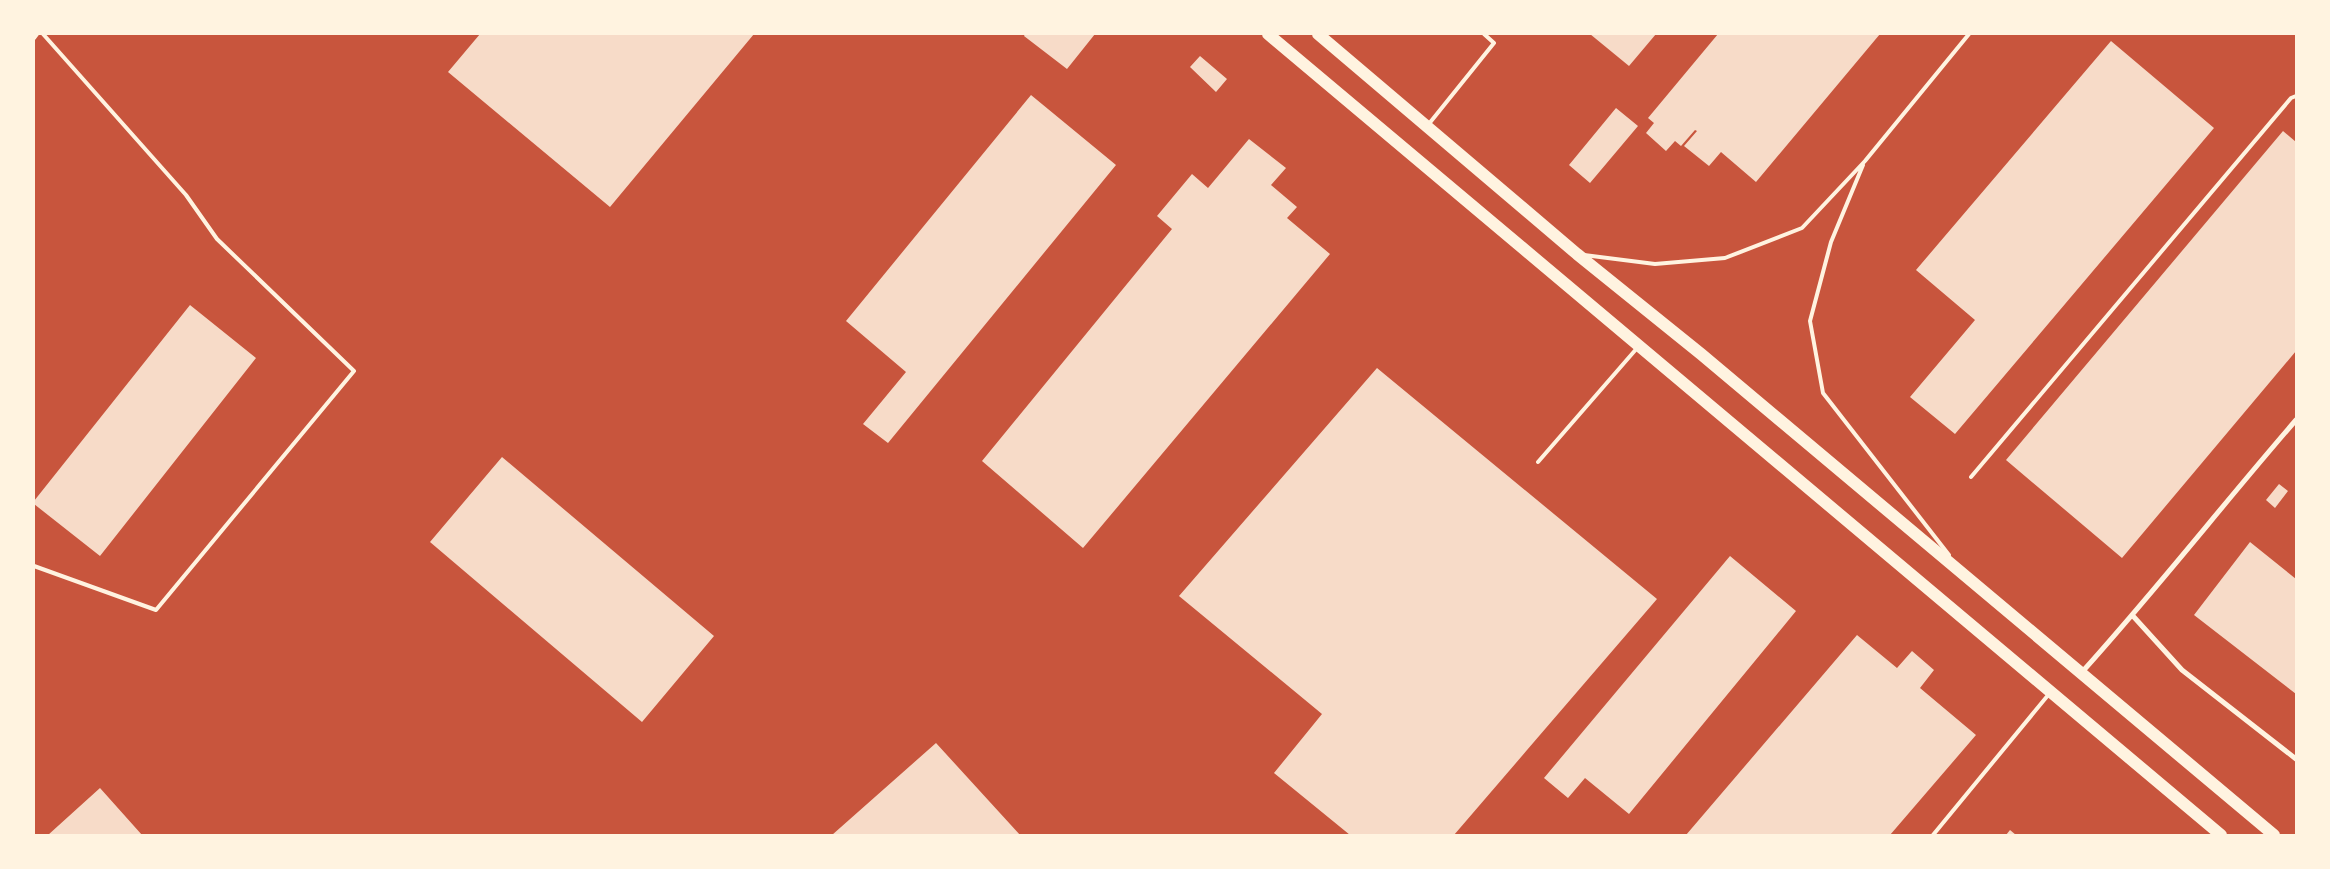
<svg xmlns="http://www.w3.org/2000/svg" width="2330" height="869" font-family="Lato,sans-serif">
	<rect width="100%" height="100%" fill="#c8553d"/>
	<path fill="#f7dbc8" d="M480,34H754L610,207L448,72Z
		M1025,34H1095L1067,69L1024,36Z
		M1590,34H1656L1629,66Z
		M1718,34H1880L1756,182L1721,152L1709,166L1684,146L1697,131L1695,130L1681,146L1675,141L1666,151L1646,133L1654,123L1648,118Z
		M2111,41L2214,128L1955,434L1910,397L1975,320L1916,270Z
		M1200,56L1227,79L1216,92L1190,67Z
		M1031,95L1116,165L888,443L863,424L906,372L846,321Z
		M1616,108L1638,126L1590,183L1569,165Z
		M2283,131L2296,142V351L2122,558L2006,460Z
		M1249,139L1286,168L1271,185L1297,207L1287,218L1330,254L1083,548L982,461L1172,229L1157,216L1192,174L1208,188Z
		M190,305L256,358L100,556L34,504V501Z
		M1377,368L1657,599L1454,835H1350L1274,773L1322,714L1179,596Z
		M502,457L714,636L642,722L430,542Z
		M2279,484L2288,491L2275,508L2266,500Z
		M2250,542L2296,579V694L2194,615Z
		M1730,556L1796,611L1629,814L1585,778L1568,798L1544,778Z
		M1857,635L1897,668L1912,651L1934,670L1920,688L1976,735L1890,835H1686Z
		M936,743L1020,835H832Z
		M100,788L142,835H48Z
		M2010,830L2016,835H2006Z"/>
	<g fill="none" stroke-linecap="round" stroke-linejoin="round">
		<path stroke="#fff3e0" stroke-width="4" d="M34,38L37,34
			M1428,125L1494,43L1484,34
			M1863,165L1831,242L1810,321L1823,393L1949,555
			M1584,255L1655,264L1725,258L1802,228L1865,161L1969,34
			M1538,462L1638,347
			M1971,477L2291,98L2296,96
			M34,566L156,610L354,371L217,239L186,195L43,34
			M1933,835L2049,694"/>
		<path stroke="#fff3e0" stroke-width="5" d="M2133,616L2182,670L2296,759
			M2082,672C2156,590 2224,503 2296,420"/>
		<path stroke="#fff3e0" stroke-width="12" d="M1268,34L2221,835
			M1318,34L1577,254L1701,354L2274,835"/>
	</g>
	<rect width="2330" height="869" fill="none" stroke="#fff3e0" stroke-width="70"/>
</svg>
